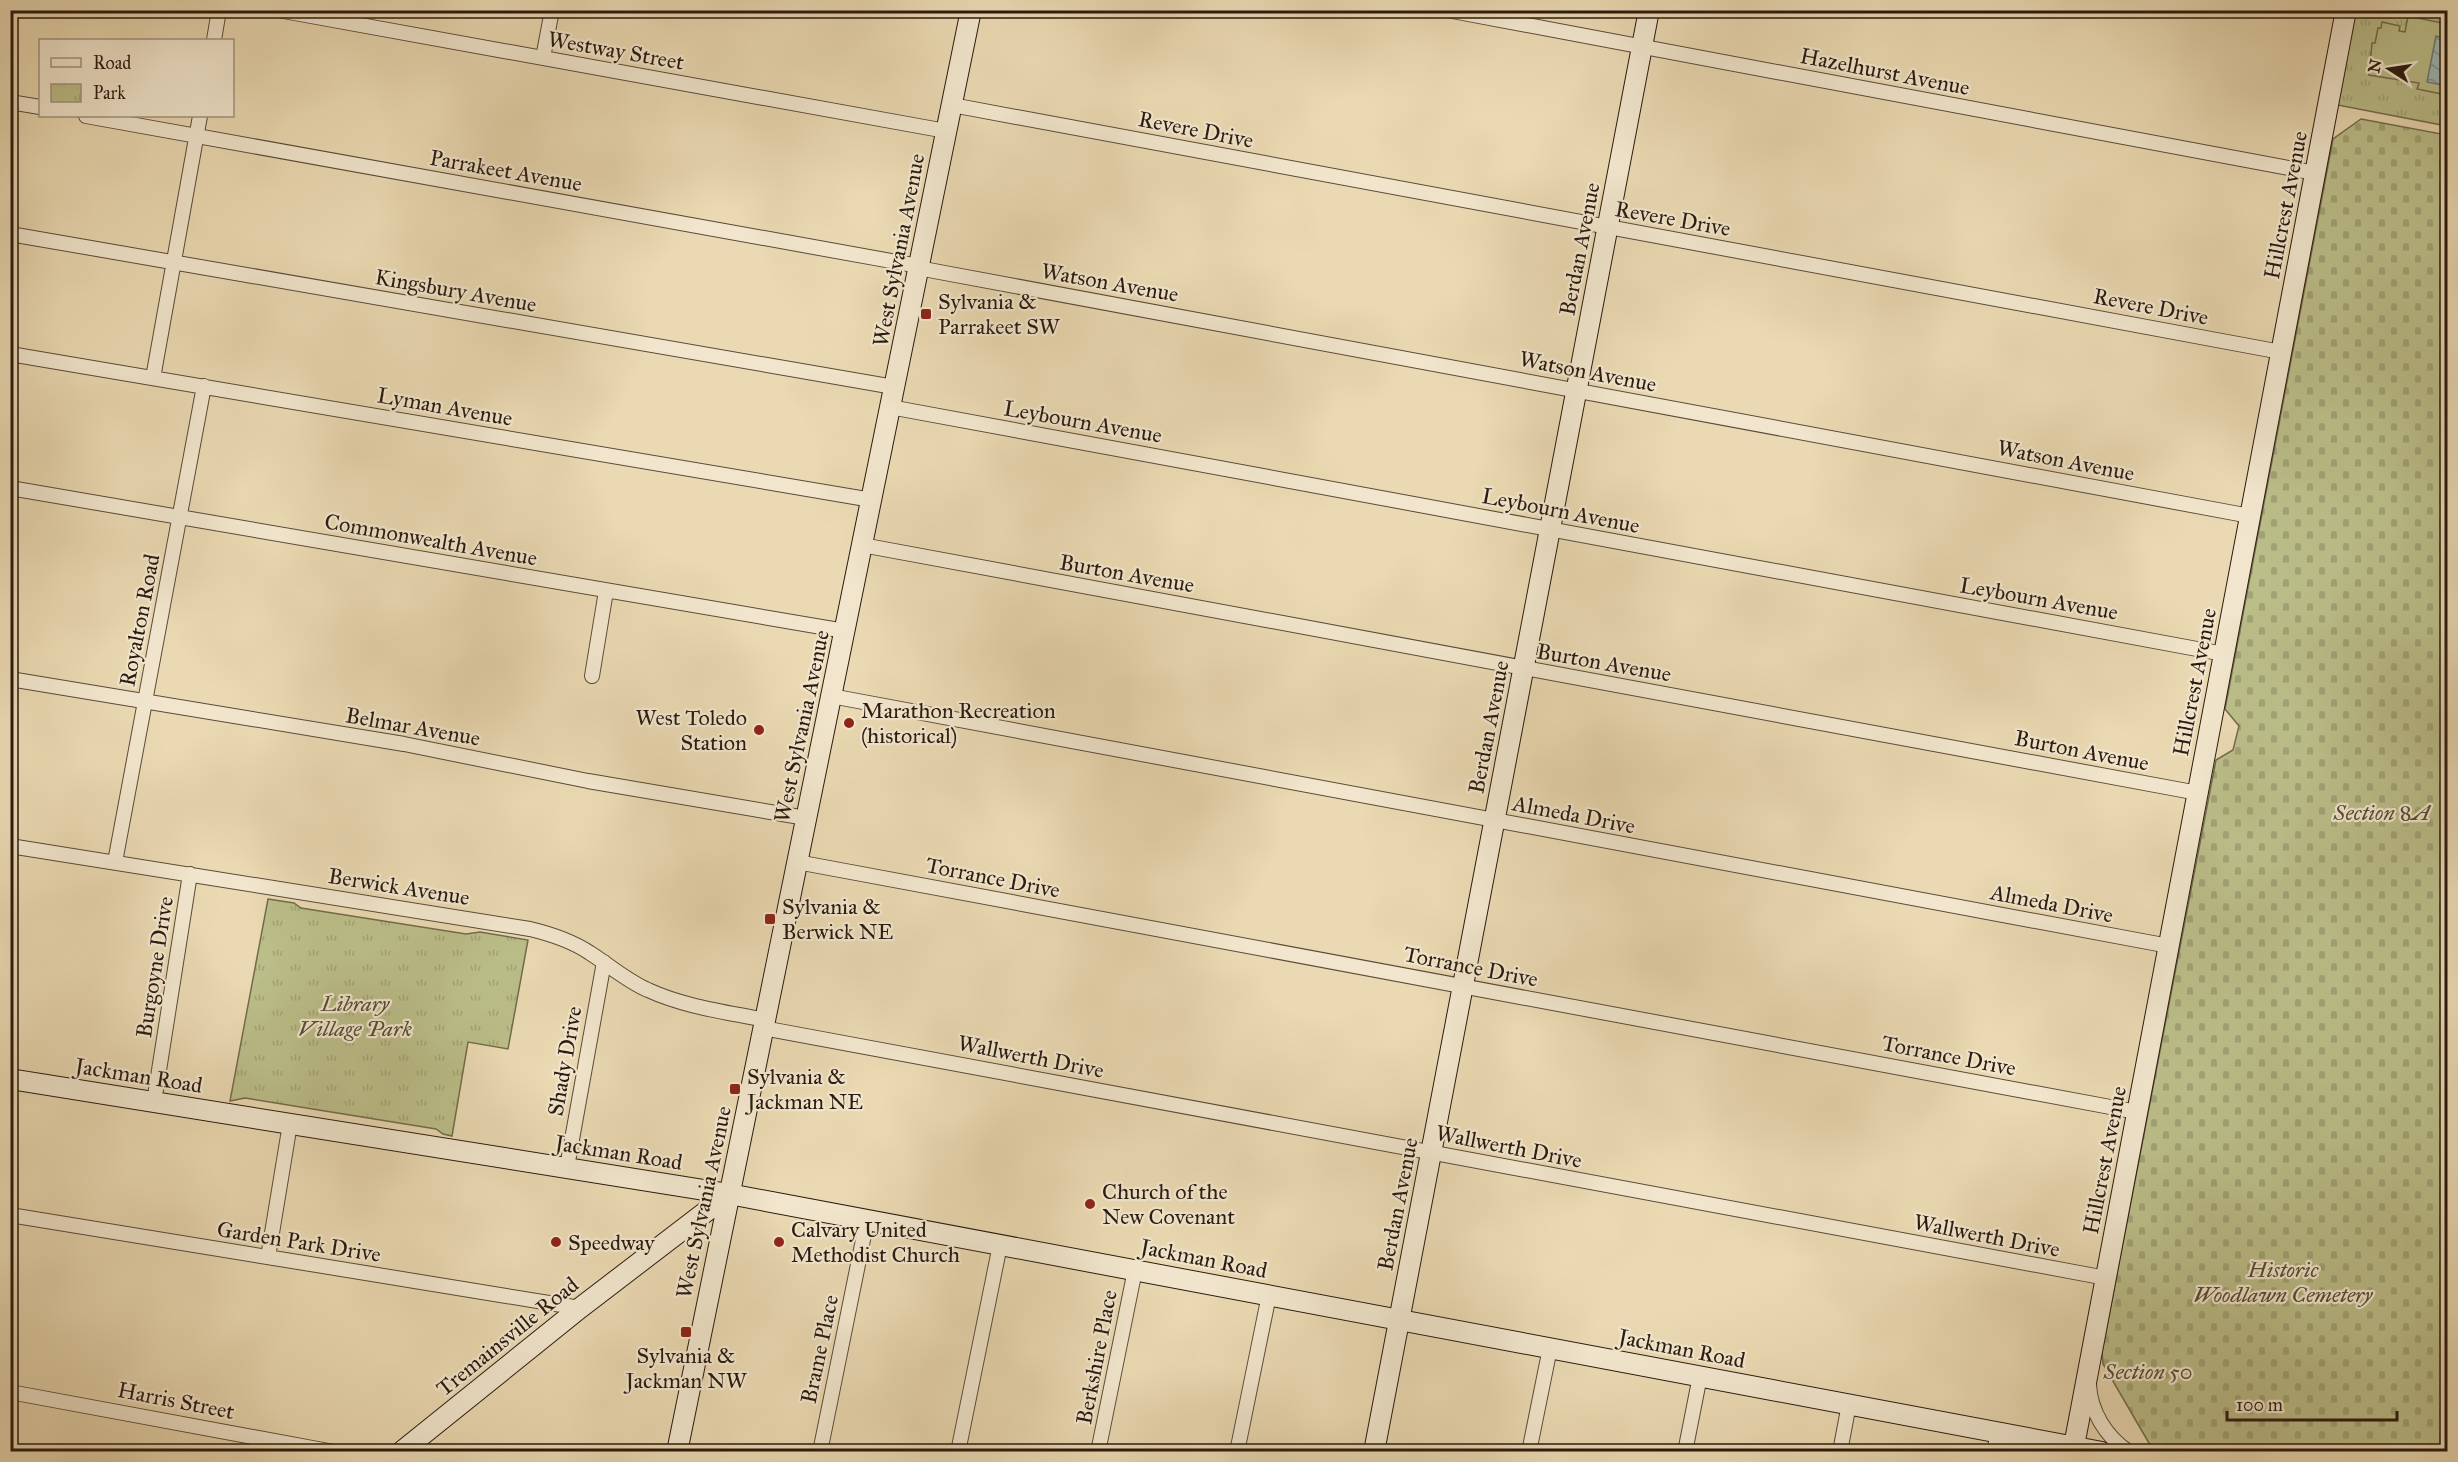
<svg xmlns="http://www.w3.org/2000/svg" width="2458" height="1462" font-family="'IM FELL Great Primer',serif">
	<defs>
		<pattern id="cemetery-stones" width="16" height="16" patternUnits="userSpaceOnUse" patternTransform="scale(1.5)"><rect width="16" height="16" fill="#bbbe89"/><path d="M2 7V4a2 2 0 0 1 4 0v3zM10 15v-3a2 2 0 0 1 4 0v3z" fill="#a1a375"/></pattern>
		<pattern id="park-tufts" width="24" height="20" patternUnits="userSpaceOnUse" patternTransform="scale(1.5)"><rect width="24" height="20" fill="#bbbe89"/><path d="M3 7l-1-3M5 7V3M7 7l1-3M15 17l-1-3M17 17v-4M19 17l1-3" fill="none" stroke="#a1a375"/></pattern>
		<pattern id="water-waves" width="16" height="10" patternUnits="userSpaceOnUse" patternTransform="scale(1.5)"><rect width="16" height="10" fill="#9cb8b6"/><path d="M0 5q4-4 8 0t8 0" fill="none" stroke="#7f9593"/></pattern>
	</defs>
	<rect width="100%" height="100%" fill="#ead9b2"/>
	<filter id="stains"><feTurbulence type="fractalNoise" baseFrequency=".00333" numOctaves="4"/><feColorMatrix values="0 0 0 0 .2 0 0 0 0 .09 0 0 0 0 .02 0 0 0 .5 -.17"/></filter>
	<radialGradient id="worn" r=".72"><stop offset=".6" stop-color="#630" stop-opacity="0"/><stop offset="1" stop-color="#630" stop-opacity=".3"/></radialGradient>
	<path fill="url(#cemetery-stones)" stroke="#726c4c" stroke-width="1.5" d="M2361,119L2447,135V1451L2163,1452L2153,1450L2103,1364L2102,1352L2216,760L2233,750L2239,726L2225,709L2333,139Z"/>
	<path fill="url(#park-tufts)" stroke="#726c4c" stroke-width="1.5" d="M2348,11H2447V126L2327,103Z
		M268,899L294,903L301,908L466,934L480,932L528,940L508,1049L468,1042L452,1136L443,1134L436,1129L245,1098L230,1101Z"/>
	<path fill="#bbbe89" stroke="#726c4c" stroke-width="1.5" d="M2408,16L2447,24V95L2417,89L2419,83L2369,75L2372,43H2375L2378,28H2381L2382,22L2400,26L2399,31L2405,32Z"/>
	<path fill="url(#water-waves)" stroke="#6e7974" stroke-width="1.5" d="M2436,36L2447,39V86L2427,82Z"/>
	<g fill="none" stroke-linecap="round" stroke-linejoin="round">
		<g stroke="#5a4a38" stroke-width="16">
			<path id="street" d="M278,10L946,131
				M1447,10L2315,173
				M214,40L219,10
				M543,58L552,10
				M10,102L40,107
				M952,105L2281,352
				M86,116L919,266
				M10,234L894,387
				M918,268L2250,516
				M10,354L872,500
				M153,378L200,116
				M890,407L2224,654
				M10,488L845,631
				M862,545L2198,793
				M592,676L606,591
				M10,679L404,744L588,781L806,818
				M831,696L2169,946
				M10,846L530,929C551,934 572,941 590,953C609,965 627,981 648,990C685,1007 726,1012 765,1020
				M115,862L204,386
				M797,862L2137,1112
				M763,1028L2106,1278
				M154,1102L190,874
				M567,1167L604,962
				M10,1215L580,1308
				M268,1257L290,1124
				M2089,1384C2090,1411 2106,1437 2129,1452
				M10,1392L334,1452
				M820,1452L867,1220
				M958,1452L1000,1245
				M1098,1452L1135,1270
				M1237,1452L1269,1295
				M1529,1452L1550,1348
				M1685,1452L1700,1376
				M1840,1452L1849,1404
				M1994,1452L1998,1432"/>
		</g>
		<g stroke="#2a1a10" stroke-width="22">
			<path id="secondary" d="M10,1079L729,1194L2102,1452
				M2074,1446L2346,10
				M401,1452L580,1308L729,1194
				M677,1452L971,10
				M1374,1452L1649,10"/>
		</g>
		<use href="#street" stroke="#f1e6cd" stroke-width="14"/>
		<use href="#secondary" stroke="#f1e6cd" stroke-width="20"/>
	</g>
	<g fill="#8f2418" stroke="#f1e6cd" stroke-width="2">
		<rect x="920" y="308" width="12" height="12" rx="3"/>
		<circle cx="849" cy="723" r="6"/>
		<circle cx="759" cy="730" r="6"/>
		<rect x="764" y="913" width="12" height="12" rx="3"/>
		<rect x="729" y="1083" width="12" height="12" rx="3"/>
		<circle cx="1090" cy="1204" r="6"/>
		<circle cx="556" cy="1242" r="6"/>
		<circle cx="779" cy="1242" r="6"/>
		<rect x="680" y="1326" width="12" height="12" rx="3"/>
	</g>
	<g text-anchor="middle" stroke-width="4.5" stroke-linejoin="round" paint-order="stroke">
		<g font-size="22" fill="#2a1a10" stroke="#f1e6cd">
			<text transform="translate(616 50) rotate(10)" y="8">Westway Street</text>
			<text transform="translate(1885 71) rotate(11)" y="8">Hazelhurst Avenue</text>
			<text transform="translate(1196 129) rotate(11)" y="8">Revere Drive</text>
			<text transform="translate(506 170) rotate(10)" y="8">Parrakeet Avenue</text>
			<text transform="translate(2285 205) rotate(-79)" y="8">Hillcrest Avenue</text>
			<text transform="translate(1673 218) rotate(10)" y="8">Revere Drive</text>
			<text transform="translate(1579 249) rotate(-79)" y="8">Berdan Avenue</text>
			<text transform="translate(898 250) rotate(-79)" y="8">West Sylvania Avenue</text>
			<text transform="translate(1110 282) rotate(10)" y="8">Watson Avenue</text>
			<text transform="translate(456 290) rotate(10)" y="8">Kingsbury Avenue</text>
			<text transform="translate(2151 306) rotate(11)" y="8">Revere Drive</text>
			<text transform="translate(1588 371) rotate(11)" y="8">Watson Avenue</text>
			<text transform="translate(445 406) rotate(10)" y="8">Lyman Avenue</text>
			<text transform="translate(1083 421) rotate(10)" y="8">Leybourn Avenue</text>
			<text transform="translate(2066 460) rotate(11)" y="8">Watson Avenue</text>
			<text transform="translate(1561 510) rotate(11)" y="8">Leybourn Avenue</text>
			<text transform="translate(431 539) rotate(10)" y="8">Commonwealth Avenue</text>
			<text transform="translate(1127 573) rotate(10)" y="8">Burton Avenue</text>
			<text transform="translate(2039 598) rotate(10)" y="8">Leybourn Avenue</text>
			<text transform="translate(139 620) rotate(-79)" y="8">Royalton Road</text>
			<text transform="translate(1604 662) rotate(10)" y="8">Burton Avenue</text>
			<text transform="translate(2194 682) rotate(-79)" y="8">Hillcrest Avenue</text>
			<text transform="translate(413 726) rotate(10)" y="8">Belmar Avenue</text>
			<text transform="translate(801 726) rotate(-78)" y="8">West Sylvania Avenue</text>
			<text transform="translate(1488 727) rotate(-79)" y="8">Berdan Avenue</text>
			<text transform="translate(2082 750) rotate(11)" y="8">Burton Avenue</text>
			<text transform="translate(1574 814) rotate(11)" y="8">Almeda Drive</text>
			<text transform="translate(993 877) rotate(11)" y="8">Torrance Drive</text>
			<text transform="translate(399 886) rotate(9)" y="8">Berwick Avenue</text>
			<text transform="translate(2052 903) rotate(11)" y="8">Almeda Drive</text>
			<text transform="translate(1471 966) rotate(11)" y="8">Torrance Drive</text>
			<text transform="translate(154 967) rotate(-81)" y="8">Burgoyne Drive</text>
			<text transform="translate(1949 1055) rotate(11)" y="8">Torrance Drive</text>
			<text transform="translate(1031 1056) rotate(11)" y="8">Wallwerth Drive</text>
			<text transform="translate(564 1061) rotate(-80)" y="8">Shady Drive</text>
			<text transform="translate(139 1075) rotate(9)" y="8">Jackman Road</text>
			<text transform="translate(1509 1146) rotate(11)" y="8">Wallwerth Drive</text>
			<text transform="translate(619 1152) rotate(9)" y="8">Jackman Road</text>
			<text transform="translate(2104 1160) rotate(-79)" y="8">Hillcrest Avenue</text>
			<text transform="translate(703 1202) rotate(-78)" y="8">West Sylvania Avenue</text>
			<text transform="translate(1397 1204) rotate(-79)" y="8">Berdan Avenue</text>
			<text transform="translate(1987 1235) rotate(11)" y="8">Wallwerth Drive</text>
			<text transform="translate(299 1241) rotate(9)" y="8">Garden Park Drive</text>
			<text transform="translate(1204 1258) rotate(11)" y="8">Jackman Road</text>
			<text transform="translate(507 1336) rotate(-39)" y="8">Tremainsville Road</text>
			<text transform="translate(1682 1348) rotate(11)" y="8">Jackman Road</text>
			<text transform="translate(819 1349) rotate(-78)" y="8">Brame Place</text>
			<text transform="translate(1096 1357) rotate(-79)" y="8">Berkshire Place</text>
			<text transform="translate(176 1400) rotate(11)" y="8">Harris Street</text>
		</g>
		<g font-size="22" fill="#2a1a10" stroke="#f1e6cd" text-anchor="start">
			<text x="938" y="309">Sylvania &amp;<tspan x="938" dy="25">Parrakeet SW</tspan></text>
			<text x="861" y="718">Marathon Recreation<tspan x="861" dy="25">(historical)</tspan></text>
			<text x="747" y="725" text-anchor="end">West Toledo<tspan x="747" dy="25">Station</tspan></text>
			<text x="782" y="914">Sylvania &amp;<tspan x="782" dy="25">Berwick NE</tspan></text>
			<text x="747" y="1084">Sylvania &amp;<tspan x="747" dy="25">Jackman NE</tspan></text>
			<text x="1102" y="1199">Church of the<tspan x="1102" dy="25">New Covenant</tspan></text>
			<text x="791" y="1237">Calvary United<tspan x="791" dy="25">Methodist Church</tspan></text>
			<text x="568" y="1250">Speedway</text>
			<text x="686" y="1363" text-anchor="middle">Sylvania &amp;<tspan x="686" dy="25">Jackman NW</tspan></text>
		</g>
		<g font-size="22" font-style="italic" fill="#564b34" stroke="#f1e6cd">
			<text x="2382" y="820">Section 8A</text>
			<text x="355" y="1011">Library<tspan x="355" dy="25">Village Park</tspan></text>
			<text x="2283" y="1277">Historic<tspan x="2283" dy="25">Woodlawn Cemetery</tspan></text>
			<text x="2148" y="1379">Section 50</text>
		</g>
	</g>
	<rect width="2458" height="1462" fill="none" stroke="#ead9b2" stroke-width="36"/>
	<rect x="12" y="12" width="2434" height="1438" fill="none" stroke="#2a1a10" stroke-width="3"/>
	<rect x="18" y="18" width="2422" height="1426" fill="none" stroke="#2a1a10" stroke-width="1.5"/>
	<rect x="39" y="39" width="195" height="78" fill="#f1e6cd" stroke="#a19481" stroke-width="1.5"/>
	<rect x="51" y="58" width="30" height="9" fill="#f1e6cd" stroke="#a19481" stroke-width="1.5"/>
	<text x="93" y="69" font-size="18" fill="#2a1a10">Road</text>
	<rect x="51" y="84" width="30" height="18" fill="url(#park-tufts)" stroke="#a19481" stroke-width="1.5"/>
	<text x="93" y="99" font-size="18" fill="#2a1a10">Park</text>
	<g transform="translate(2389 69) rotate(282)" stroke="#f1e6cd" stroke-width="4.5" paint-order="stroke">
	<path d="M0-4.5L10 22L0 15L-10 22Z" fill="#2a1a10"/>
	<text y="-9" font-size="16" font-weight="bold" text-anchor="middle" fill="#2a1a10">N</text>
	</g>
	<path d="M2227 1411v9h170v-9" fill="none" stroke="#2a1a10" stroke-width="3"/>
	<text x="2236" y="1411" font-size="18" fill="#2a1a10" stroke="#f1e6cd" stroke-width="4.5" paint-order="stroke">100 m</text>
	<rect width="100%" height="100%" filter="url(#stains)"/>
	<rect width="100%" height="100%" fill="url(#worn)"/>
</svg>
